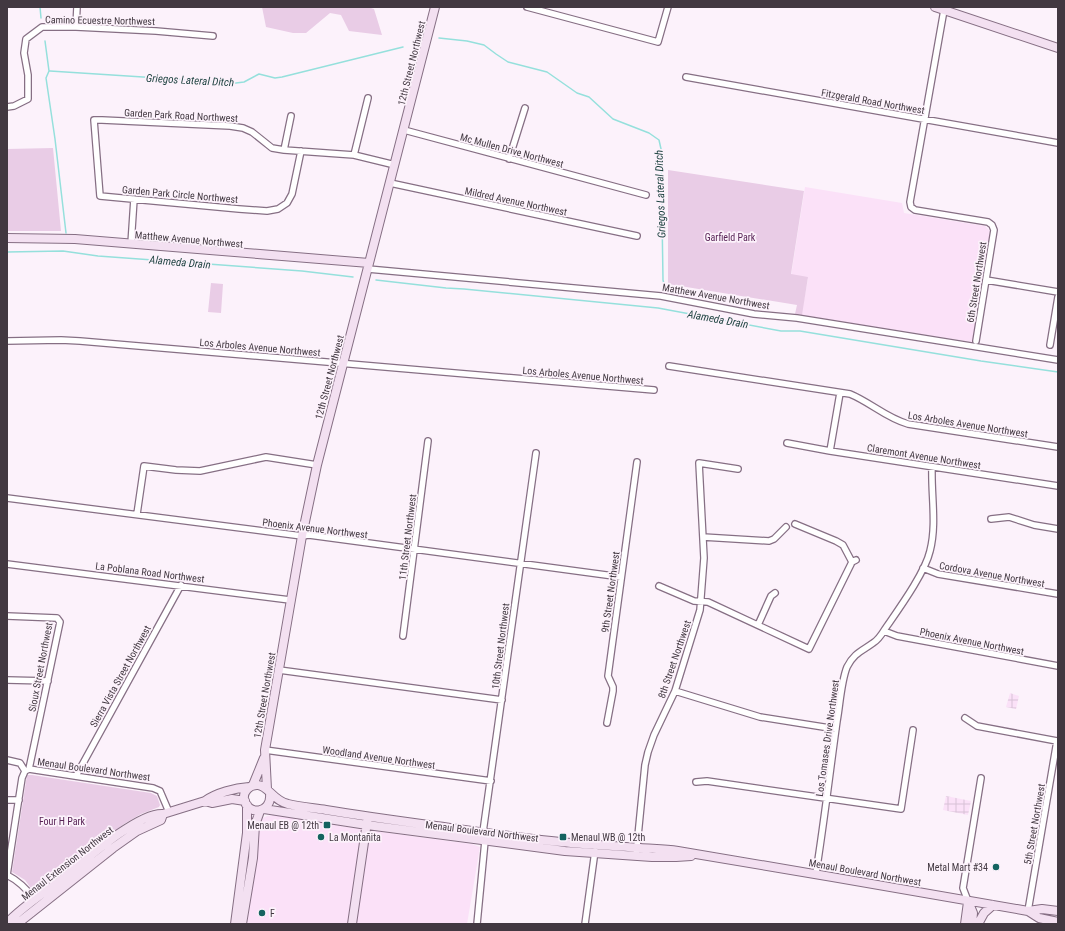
<svg xmlns="http://www.w3.org/2000/svg" width="1065" height="931" font-family="'Roboto Condensed',sans-serif">
	<defs>
		<pattern id="industrial-grid" width="8" height="8" patternUnits="userSpaceOnUse"><rect width="8" height="8" fill="#fbe1f8"/><path d="M0 4h8M4 0v8" fill="none" stroke="#d8c2d6"/></pattern>
	</defs>
	<rect width="100%" height="100%" fill="#fcf2fb"/>
	<path fill="#fbe1f8" d="M805,187L902,203L904,213L985,226L990,231L972,342L801,315L808,279L791,276Z
		M275,815L359,829L472,844L480,847L467,924H247L260,825L263,818L267,816Z"/>
	<path fill="url(#industrial-grid)" d="M1010,693L1019,696L1016,709L1006,707Z
		M946,796L971,801L968,815L943,810Z"/>
	<path fill="#e9cce6" d="M262,7H368L374,9L382,35L349,31L341,15L330,13L306,33H293L266,27Z
		M53,148L61,231H7V149Z
		M668,170L804,191L791,274L808,277L802,315L795,314L797,305L668,284Z
		M211,283L223,284L221,313L208,312Z
		M27,775H32L151,793L157,796L160,805L159,807L141,814L124,824L36,892L33,891L25,880L12,872Z"/>
	<g fill="none" stroke-linecap="round" stroke-linejoin="round">
		<path stroke="#95e0dc" stroke-width="1.5" d="M40,7L41,18
			M439,38L467,41L484,45L496,54L508,62L547,72L577,93L589,97L613,119L649,133L659,140L661,149L663,280L665,288L680,293
			M45,41L49,71H50L236,83L244,82L259,74L275,78L282,77L403,47
			M49,71L46,78L55,139L66,233
			M7,252L63,251L98,256L302,271L353,277
			M376,280L446,288L464,289L658,308L781,331H800L981,361L1058,372"/>
		<g stroke="#866f84" stroke-width="8">
			<path id="street" d="M527,7L658,42L668,7
				M944,10L910,202L911,207L915,210L988,222L992,225L994,230L976,341
				M76,27L77,7
				M686,77L1058,143
				M7,107L14,106L28,99V75L24,53L26,39L42,27H76L156,31L213,36
				M404,130L646,195
				M284,150L291,116
				M301,151L292,194L287,203L278,209L267,211L239,209L100,196L94,120H102L230,126L243,128L252,132L272,148L284,150L354,155L395,165
				M354,155L368,98
				M509,159L525,108
				M390,183L637,236
				M131,244L134,199
				M368,269L661,296L754,314L797,318L1058,360
				M986,280L1058,292
				M7,341L61,340L80,341L654,390
				M1050,345L1058,297
				M669,366L850,394C870,402 886,418 908,424L1058,447
				M787,443L830,451L1058,486
				M830,451L840,393
				M7,498L302,536L309,535L621,577
				M137,514L144,466L176,470L200,471L266,457L317,465
				M991,519L1009,517L1034,525L1058,529
				M795,524L836,541L843,545L852,562
				M703,537L769,541L774,539L786,527
				M7,564L290,600
				M923,568L938,574L1058,594
				M659,586L694,601L708,602L809,649L852,562L856,560
				M7,616L57,618L60,622L29,769
				M758,625L771,596L775,593
				M884,631L897,636L1058,666
				M403,636L428,441
				M279,670L502,700
				M7,680L48,681
				M675,691L760,717L836,729
				M965,718L977,726L1057,741L1028,911
				M607,723L613,691V687L608,676L637,462
				M265,750L491,781
				M7,760L20,763L25,771
				M25,771L29,769L153,788L160,791L169,812
				M76,776L181,585
				M696,782L707,781L901,809L913,730
				M7,800H19
				M636,856L645,765L648,752L654,735L675,691L700,610L704,558L699,463L738,469
				M816,873C824,823 830,771 837,721C840,705 841,682 847,667C854,653 862,651 873,643C878,640 882,634 885,629C898,610 925,573 930,551C937,524 931,495 932,467
				M7,875L22,778L25,771
				M7,875C19,881 27,889 35,900
				M968,901L963,888L981,778
				M477,924L485,841L483,832L536,453
				M585,924L595,851"/>
		</g>
		<g stroke="#866f84" stroke-width="10">
			<path id="secondary" d="M935,7L1058,48
				M7,238L75,239L369,263
				M253,785L264,758
				M267,789L265,750L302,536L317,465L435,7
				M270,794C272,814 247,816 244,799C243,792 249,785 257,785C267,784 273,801 288,804C300,807 313,808 326,810C362,816 399,821 436,826C481,832 526,839 571,843C594,845 617,846 640,848C652,849 665,849 678,851C795,870 911,891 1028,911L1042,909L1058,911
				M205,801L212,803L232,799L245,801
				M264,809L367,825L565,851L652,857H676L691,856
				M968,901L973,913L972,924
				M1028,911L1039,918L1058,922
				M7,923C23,906 44,893 62,879C83,862 138,812 163,814L205,801C216,793 235,788 249,787
				M17,924L113,848L137,831L161,820L163,814
				M235,924L247,833V805
				M242,924L253,858L255,825L260,811
				M352,924L367,822
				M965,924L968,902
				M978,924L984,913L993,905"/>
		</g>
		<use href="#street" stroke="#fff" stroke-width="5.5"/>
		<use href="#secondary" stroke="#f3e0f1" stroke-width="8"/>
	</g>
	<g fill="#146360" stroke="#fcf2fb" stroke-width="1.5">
		<rect x="323" y="821" width="8" height="8" rx="2"/>
		<circle cx="321" cy="837" r="4"/>
		<rect x="559" y="833" width="8" height="8" rx="2"/>
		<circle cx="996" cy="867" r="4"/>
		<circle cx="262" cy="913" r="4"/>
	</g>
	<g text-anchor="middle" stroke-width="3.5" stroke-linejoin="round" paint-order="stroke">
		<g font-size="10" fill="#423841" stroke="#fcf2fb">
			<text transform="translate(100 20) rotate(1)" y="4">Camino Ecuestre Northwest</text>
			<text transform="translate(411 63) rotate(-76)" y="4">12th Street Northwest</text>
			<text transform="translate(873 101) rotate(10)" y="4">Fitzgerald Road Northwest</text>
			<text transform="translate(181 115) rotate(3)" y="4">Garden Park Road Northwest</text>
			<text transform="translate(512 150) rotate(15)" y="4">Mc Mullen Drive Northwest</text>
			<text transform="translate(180 194) rotate(5)" y="4">Garden Park Circle Northwest</text>
			<text transform="translate(516 201) rotate(12)" y="4">Mildred Avenue Northwest</text>
			<text transform="translate(189 239) rotate(5)" y="4">Matthew Avenue Northwest</text>
			<text transform="translate(976 282) rotate(-81)" y="4">6th Street Northwest</text>
			<text transform="translate(716 296) rotate(10)" y="4">Matthew Avenue Northwest</text>
			<text transform="translate(260 347) rotate(5)" y="4">Los Arboles Avenue Northwest</text>
			<text transform="translate(583 375) rotate(5)" y="4">Los Arboles Avenue Northwest</text>
			<text transform="translate(329 377) rotate(-75)" y="4">12th Street Northwest</text>
			<text transform="translate(968 424) rotate(9)" y="4">Los Arboles Avenue Northwest</text>
			<text transform="translate(924 456) rotate(9)" y="4">Claremont Avenue Northwest</text>
			<text transform="translate(315 528) rotate(7)" y="4">Phoenix Avenue Northwest</text>
			<text transform="translate(407 537) rotate(-83)" y="4">11th Street Northwest</text>
			<text transform="translate(150 572) rotate(7)" y="4">La Poblana Road Northwest</text>
			<text transform="translate(992 574) rotate(10)" y="4">Cordova Avenue Northwest</text>
			<text transform="translate(610 592) rotate(-82)" y="4">9th Street Northwest</text>
			<text transform="translate(972 641) rotate(11)" y="4">Phoenix Avenue Northwest</text>
			<text transform="translate(500 646) rotate(-83)" y="4">10th Street Northwest</text>
			<text transform="translate(674 659) rotate(-71)" y="4">8th Street Northwest</text>
			<text transform="translate(40 667) rotate(-79)" y="4">Sioux Street Northwest</text>
			<text transform="translate(120 676) rotate(-61)" y="4">Sierra Vista Street Northwest</text>
			<text transform="translate(264 695) rotate(-80)" y="4">12th Street Northwest</text>
			<text transform="translate(827 738) rotate(-82)" y="4">Los Tomases Drive Northwest</text>
			<text transform="translate(379 757) rotate(8)" y="4">Woodland Avenue Northwest</text>
			<text transform="translate(94 769) rotate(8)" y="4">Menaul Boulevard Northwest</text>
			<text transform="translate(1034 824) rotate(-80)" y="4">5th Street Northwest</text>
			<text transform="translate(482 831) rotate(7)" y="4">Menaul Boulevard Northwest</text>
			<text transform="translate(67 863) rotate(-38)" y="4">Menaul Extension Northwest</text>
			<text transform="translate(865 872) rotate(10)" y="4">Menaul Boulevard Northwest</text>
		</g>
		<g font-size="10" fill="#592457" stroke="#fcf2fb">
			<text x="730" y="241">Garfield Park</text>
			<text x="62" y="825">Four H Park</text>
		</g>
		<g font-size="10" fill="#423841" stroke="#fcf2fb" text-anchor="start">
			<text x="319" y="829" text-anchor="end">Menaul EB @ 12th</text>
			<text x="329" y="841">La Montañita</text>
			<text x="571" y="841">Menaul WB @ 12th</text>
			<text x="988" y="871" text-anchor="end">Metal Mart #34</text>
			<text x="270" y="917">F</text>
		</g>
		<g font-size="11" font-style="italic" fill="#1a3f3d" stroke="#fcf2fb">
			<text transform="translate(190 80) rotate(3)" y="4">Griegos Lateral Ditch</text>
			<text transform="translate(660 194) rotate(-92)" y="4">Griegos Lateral Ditch</text>
			<text transform="translate(180 262) rotate(5)" y="4">Alameda Drain</text>
			<text transform="translate(718 319) rotate(10)" y="4">Alameda Drain</text>
		</g>
	</g>
	<rect width="1065" height="931" fill="none" stroke="#423841" stroke-width="16"/>
</svg>
